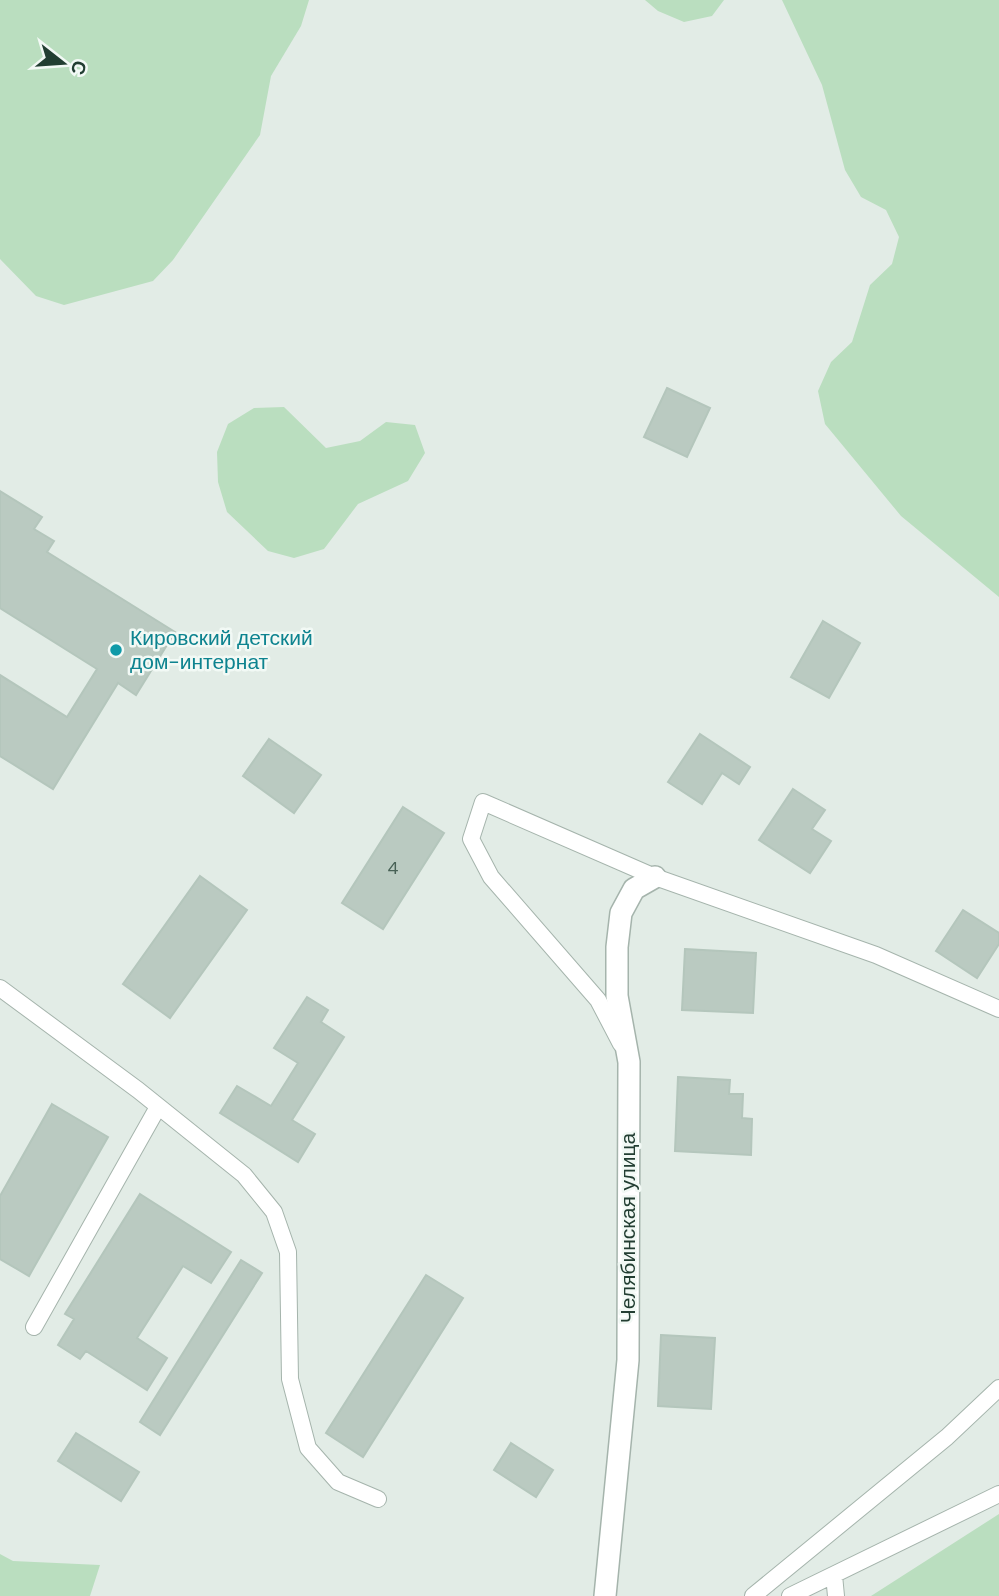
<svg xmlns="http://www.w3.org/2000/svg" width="999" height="1596" font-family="'DM Sans',sans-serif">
	<rect width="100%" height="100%" fill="#e2ece6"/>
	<path fill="#badebf" d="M0,0H309L301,26L271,76L260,135L173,260L153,281L64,305L36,296L0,259Z
		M645,0H724L712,16L684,22L658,11Z
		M782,0H999V597L901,516L825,424L818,391L831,362L852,342L870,285L892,264L899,237L886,210L861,197L845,170L822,85Z
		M284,407L326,448L360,441L386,422L415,425L425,453L408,481L358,504L324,549L294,558L268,551L227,512L218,482L217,452L228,424L254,408Z
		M999,1514V1596H871Z
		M0,1554L13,1561L100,1565L90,1596H0Z"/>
	<path fill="#bacac1" stroke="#b4c6bc" stroke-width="2" d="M667,388L710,408L687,457L644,437Z
		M0,491L42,517L34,529L54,541L47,552L175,632L136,695L118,683L53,789L0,756V675L67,717L97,669L0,608Z
		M823,621L860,643L829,698L791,677Z
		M700,734L750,767L739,784L722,773L702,804L668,782Z
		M269,739L321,775L294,813L243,776Z
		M793,789L825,810L812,829L831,841L810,873L759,840Z
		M403,807L444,833L383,929L342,903Z
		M200,876L247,910L170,1018L123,984Z
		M963,910L999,933V944L977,978L936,951Z
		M685,949L756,953L753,1013L682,1010Z
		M307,997L328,1010L321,1022L344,1037L292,1120L315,1134L298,1162L220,1113L237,1086L271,1106L298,1063L274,1048Z
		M678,1077L730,1080L729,1094H743L742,1118L752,1119L751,1155L675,1151Z
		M52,1104L108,1137L29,1276L0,1259V1196Z
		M140,1194L231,1252L211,1283L183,1266L137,1338L167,1358L147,1390L86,1351L80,1359L58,1345L74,1319L65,1314Z
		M241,1260L262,1273L160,1435L140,1422Z
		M426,1275L463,1298L363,1457L326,1433Z
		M661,1335L715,1338L711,1409L658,1406Z
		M76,1433L139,1472L121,1501L58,1461Z
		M511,1443L553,1470L536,1497L494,1470Z"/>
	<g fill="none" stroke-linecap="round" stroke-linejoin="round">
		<g stroke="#a5b4ac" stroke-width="18">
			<path id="lane" d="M0,988L138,1090L244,1175L274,1212L288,1252L290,1379L308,1448L338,1482L378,1499
				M621,1044L598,1000L491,877L471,839L483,802L655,877L876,955L999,1009
				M34,1327L158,1107
				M834,1575L836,1596
				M753,1596L947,1437L999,1388
				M790,1596L999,1494"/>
		</g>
		<g stroke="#a5b4ac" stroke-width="24">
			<path id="street" d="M605,1596L628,1360L629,1062L617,996V947L621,913L634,889L655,877"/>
		</g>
		<use href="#lane" stroke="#fff" stroke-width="16"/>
		<use href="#street" stroke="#fff" stroke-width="21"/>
	</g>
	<circle fill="#0f9aa8" stroke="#f2f9f5" stroke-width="2.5" cx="116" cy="650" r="7"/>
	<g text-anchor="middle" stroke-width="5" stroke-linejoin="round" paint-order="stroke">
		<g font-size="18" fill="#486156">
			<text x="393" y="874">4</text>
		</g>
		<g font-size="21" fill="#0d838f" stroke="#f2f9f5" text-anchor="start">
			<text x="130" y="645">Кировский детский<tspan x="130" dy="24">дом-интернат</tspan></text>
		</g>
		<g font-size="21" fill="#223e32" stroke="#f2f9f5">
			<text transform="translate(628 1228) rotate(-90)" y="7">Челябинская улица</text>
		</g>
	</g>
	<g transform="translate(63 63) rotate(107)" stroke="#f2f9f5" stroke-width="5" paint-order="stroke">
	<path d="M0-5L12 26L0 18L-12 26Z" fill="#223e32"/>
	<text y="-10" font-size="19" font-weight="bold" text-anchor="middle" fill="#223e32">С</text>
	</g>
</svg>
